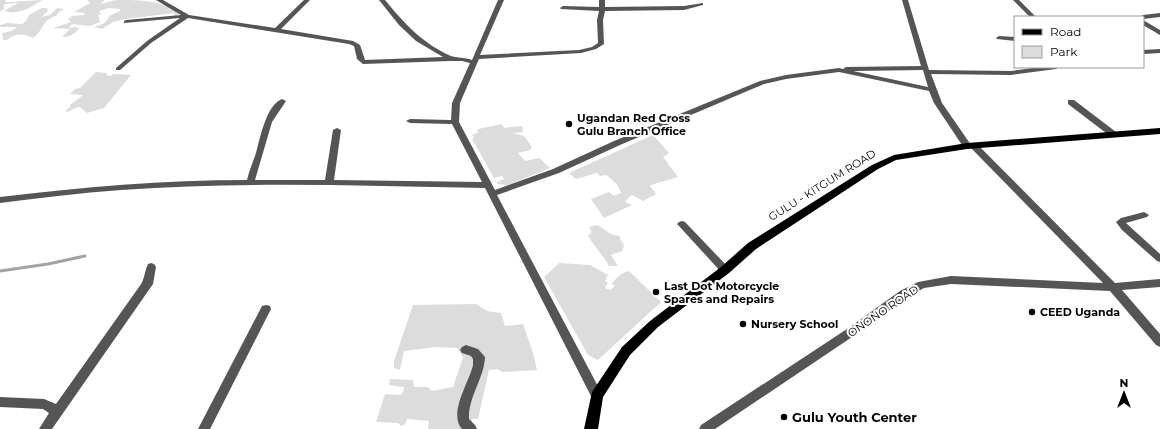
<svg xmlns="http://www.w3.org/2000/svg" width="1160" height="429" font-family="Montserrat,sans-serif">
	<rect width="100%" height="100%" fill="#fff"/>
	<path fill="#dcdcdc" d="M0,0H5L6,2H10L42,0C31,8 18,15 4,11L18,3L4,4V9L0,12Z
		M87,0H105L100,4C106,3 113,0 118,0C139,0 164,0 180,14L175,16L174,13L125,19L113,22L102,29L94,27C100,25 108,23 109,16L120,11V9L109,8L99,11L101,14L98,15L100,22L90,26L72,24L69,28L76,27L79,29C74,34 68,38 62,37L70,29L53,28L71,22L68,19L72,16L84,15L85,13L74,12L90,3Z
		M42,8H47L48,11L41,17L50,15L57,8L64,9L58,13L56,16C42,19 43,32 33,38C23,33 15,33 7,40H3L2,33L12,31L17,27H0V25L7,23L22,24L26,21L29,15Z
		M96,72L107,73L106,75L111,76L113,74L131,75L104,108L87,113L80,107L75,108L68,112L65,111L70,107V105L83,95L70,94L75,89L80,88Z
		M502,124L504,128L522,126L523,132L512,133L524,136L532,147L530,150L518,153L525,161L539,158L550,168L508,185L497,184V182L504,179L502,176L494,178L472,139L474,138L472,135L477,133L478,129Z
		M653,135L669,153L663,157L678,177L651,185L650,186L656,194L643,201L632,195L629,197L625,202L632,205L604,218L591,199L609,192L614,196L621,193C619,185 612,179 606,175L600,176L597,173L576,179L569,173Z
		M596,225C607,229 606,234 619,236L624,246L622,251L611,255L618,266H609C603,255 594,246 588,236L592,232L589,227Z
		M559,263L590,265L608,275L605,281L608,283L605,288L610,290L615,286L612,284C617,277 620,273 629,271L661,302L598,360L588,355L544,277Z
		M476,304L487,311L501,313L505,326L523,324L533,353L537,370L503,372L497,369L489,370L478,419H472V429H428L429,421L407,419L405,424L401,426L398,423L376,422L385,394L401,395L404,390V387L389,385L390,379L413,380L414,387H428L432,391L453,387L463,357L457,348L436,347L404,351L400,370L394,368V361L413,305Z"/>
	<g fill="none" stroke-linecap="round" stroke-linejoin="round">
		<path stroke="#a3a3a3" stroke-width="3" d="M0,271L48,264L85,256"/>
		<path fill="#555" fill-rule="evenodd" d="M156,0H163L189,15L275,28L304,0H310L281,29L353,41L360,45L365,60L443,57L416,41L399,25L379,0H385C404,23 423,44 451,56C455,58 465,57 472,60L498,0H504L480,55L579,50L592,47L598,43L597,20L599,11L561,9L560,8L563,6L599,7V0H605V7L684,6L703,3V5L684,10L605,11L603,20L604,44L596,49L581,53L479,59L460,103L459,122L495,190L553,169L614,141L760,81L786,75L839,68L843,69L846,67L921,66L902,0H908L929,70L1011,71L1041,67H1059L1056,69L1011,75L931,74L942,103L971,145L974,144H977L1115,283L1160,279V287L1122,290L1160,334V347L1156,345L1110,291L951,284L924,288L908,297L858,333L715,429H699L701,425L850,327L900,291L918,282L951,276L1103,283L970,147L967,148H964L934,103L929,91L839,72L786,79L764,84L620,145L559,173L497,195L601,392L603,396L601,400L597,401L593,400L485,188C363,186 242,181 121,190C80,193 40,198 0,203V197C82,187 164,180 247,180C249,171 253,162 256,153C260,139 266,105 282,99L286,101L272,122L255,180H325L333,130L337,128L341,130L334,180L482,182L452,124L410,123L406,121L410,119L451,120L452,103L470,63L462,61H450L363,64L357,59L354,46L349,44L188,18L151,43L120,70H116V68L147,41L180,18L124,23V21L126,20L181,15ZM923,70L928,87L853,71Z
			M1013,0H1019L1036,17H1030Z
			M1160,13V17L1143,19V17H1140L1143,15Z
			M1143,20L1160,30V35L1143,25Z
			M999,36L1015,37V41L997,39L996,38Z
			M1160,49V53L1143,54V50Z
			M1068,100H1074L1116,132L1117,134L1116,136H1110L1068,104Z
			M1144,212L1149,215L1147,217L1126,223L1160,254V262L1157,261L1122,230L1116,222L1121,218Z
			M682,221L685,222L728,267L730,270L728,273H722L679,226L677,224L679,222Z
			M151,263L154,264L156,267L153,284L52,429H39L49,413L43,409L0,407V397L44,399L56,404L139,287C145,280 144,272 148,264Z
			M266,305L270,306L271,309L210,429H198L262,306Z
			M466,345L478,349L485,357C484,379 468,397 469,419L475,425L477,429H462C448,413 469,383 473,365V359L471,356L462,353L460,350L462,347Z"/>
		<path fill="#000" fill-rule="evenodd" d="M1160,128V134L967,149L896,160L878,169L756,249L729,273L658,327L630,355L603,397L598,429H584L592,392L622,347L650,321L721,267L748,243L872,165L894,155L967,143Z"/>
	</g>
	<g fill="#000" stroke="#fff" stroke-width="1.5">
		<circle cx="569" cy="124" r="4"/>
		<circle cx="656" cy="292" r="4"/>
		<circle cx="1032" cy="312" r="4"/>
		<circle cx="743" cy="324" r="4"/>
		<circle cx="784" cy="417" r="4"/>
	</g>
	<g text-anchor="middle" stroke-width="4" stroke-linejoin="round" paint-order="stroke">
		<g font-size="11" font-weight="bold" fill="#000" stroke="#fff" text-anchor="start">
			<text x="577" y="122">Ugandan Red Cross<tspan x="577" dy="13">Gulu Branch Office</tspan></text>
			<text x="664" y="290">Last Dot Motorcycle<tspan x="664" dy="13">Spares and Repairs</tspan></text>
			<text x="1040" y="316">CEED Uganda</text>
			<text x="751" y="328">Nursery School</text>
		</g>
		<g font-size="11" fill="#000" stroke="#fff">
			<text transform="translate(822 185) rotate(-32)" y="4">GULU - KITGUM ROAD</text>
			<text transform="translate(883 311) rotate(-34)" y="4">ONONO ROAD</text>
		</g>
		<g font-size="13" font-weight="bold" fill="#000" stroke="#fff" text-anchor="start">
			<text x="792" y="422">Gulu Youth Center</text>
		</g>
	</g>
	<rect x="1014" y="16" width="130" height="52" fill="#ffffff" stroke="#999999"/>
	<rect x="1022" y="29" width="20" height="6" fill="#000000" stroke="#999999"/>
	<text x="1050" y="36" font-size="12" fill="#000000">Road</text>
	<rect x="1022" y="46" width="20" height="12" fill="#dcdcdc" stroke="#999999"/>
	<text x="1050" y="56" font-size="12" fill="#000000">Park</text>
	<g transform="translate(1124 393)" stroke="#ffffff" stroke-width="3" paint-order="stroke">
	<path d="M0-3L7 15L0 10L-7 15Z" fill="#000000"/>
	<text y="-6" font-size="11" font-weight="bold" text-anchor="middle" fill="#000000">N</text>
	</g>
</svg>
